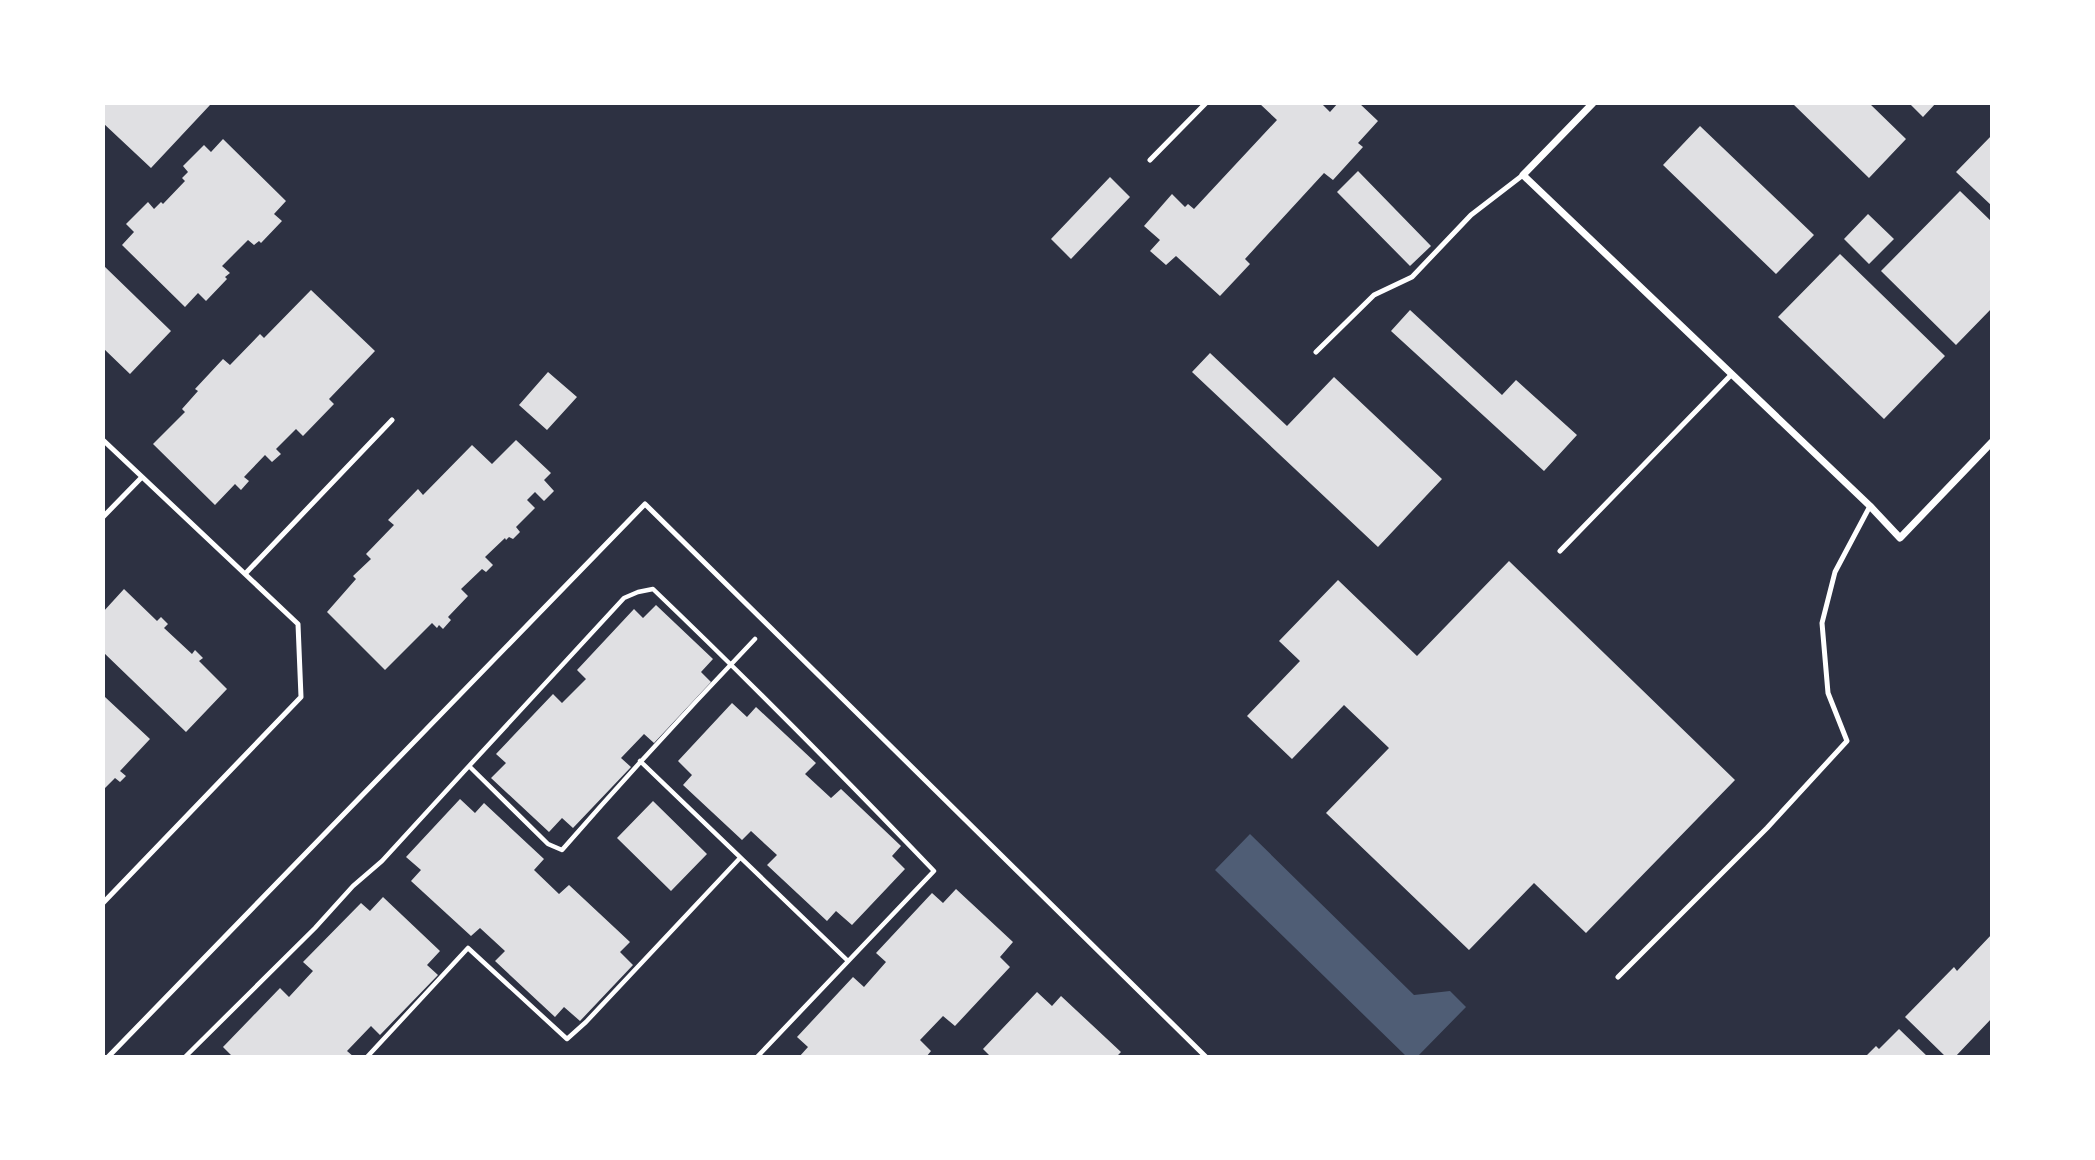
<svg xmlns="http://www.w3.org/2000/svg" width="2095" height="1160" font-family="Spectral,serif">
	<rect width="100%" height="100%" fill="#2d3142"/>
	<path fill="#4f5d75" d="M1250,834L1414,995L1450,991L1466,1007L1417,1057H1407L1215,870Z"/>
	<path fill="#e0e0e3" d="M103,103H209L210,105L151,168L103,123Z
		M1259,103H1321L1330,112L1338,103H1359L1378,121L1358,143L1363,147L1333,180L1324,173L1245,259L1250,264L1220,296L1176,256L1166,265L1150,251L1160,240L1144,226L1172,194L1185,207L1188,204L1194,209L1277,120Z
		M1792,103H1869L1906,139L1869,178Z
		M1909,103H1936L1923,117Z
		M1700,126L1814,235L1776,274L1663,165Z
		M1992,135V206L1956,172Z
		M223,139L286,201L274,214L282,221L261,243L259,241L254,245L248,240L222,266L230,273L225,277L227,279L206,301L198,293L185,307L122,245L134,232L126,224L148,202L154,209L161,202L163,204L185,181L182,178L188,172L183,166L204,145L211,152Z
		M1358,171L1431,246L1410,266L1337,192Z
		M1110,177L1130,197L1071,259L1051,239Z
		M1960,191L1992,222V308L1956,345L1881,271Z
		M1868,214L1894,239L1869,264L1844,239Z
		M1840,254L1945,356L1884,419L1778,317Z
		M103,265L171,331L130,374L103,348Z
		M311,290L375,351L329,399L334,404L303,436L296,429L276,449L281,454L272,462L265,455L244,477L249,481L241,490L235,484L215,505L153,444L185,412L182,409L198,391L195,389L223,359L230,365L260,334L264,338Z
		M1410,310L1502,395L1516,380L1577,435L1544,471L1391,331Z
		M1210,353L1287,426L1334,377L1442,479L1378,547L1192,372Z
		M548,372L577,397L547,430L519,405Z
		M516,440L551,473L544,480L554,491L544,501L535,492L527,500L535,508L516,527L520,532L513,539L509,537L506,540L505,538L485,557L493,565L486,572L482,569L461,589L468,596L448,617L451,620L443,629L439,625L437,628L432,623L385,670L327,612L356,579L353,576L371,559L366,554L394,525L388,520L418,489L423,495L472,445L492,464Z
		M1509,561L1735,780L1586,933L1534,883L1469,950L1326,813L1389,748L1344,705L1292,759L1247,716L1300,661L1279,641L1338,580L1417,656Z
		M124,589L157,621L161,617L168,624L164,628L192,654L195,650L203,658L199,661L227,689L186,732L103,652V612Z
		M656,605L713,659L701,672L711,682L654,743L644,734L621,758L631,767L573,828L562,818L549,832L491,778L506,763L496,754L553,694L562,703L586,679L577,670L634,609L643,618Z
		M105,697L150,739L120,771L126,776L120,782L115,778L103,790V699Z
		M732,703L747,717L756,707L816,763L805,774L831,798L841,789L901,846L892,856L905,869L852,925L836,911L827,921L767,865L777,855L751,831L742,840L683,785L692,775L678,761Z
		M460,799L475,813L484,803L544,859L534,870L559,894L569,885L630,942L620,952L633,965L580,1021L564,1007L555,1017L495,961L505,951L480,928L471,936L411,881L421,870L406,857Z
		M653,801L707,854L671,891L617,838Z
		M956,889L1013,942L1000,957L1010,967L955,1026L943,1016L920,1040L931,1051L926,1057H799L808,1047L797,1037L853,977L864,987L886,962L876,953L932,893L943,903Z
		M383,897L440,951L427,965L438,975L380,1035L371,1026L347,1051L354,1057H231L232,1056L223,1047L280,988L289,997L313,971L303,962L361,903L370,911Z
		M1992,934V1018L1955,1057H1946L1905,1017L1954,967L1957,971Z
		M1037,992L1052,1006L1061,996L1121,1052L1116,1057H991L983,1049Z
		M1899,1029L1928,1057H1865L1876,1046L1879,1049Z"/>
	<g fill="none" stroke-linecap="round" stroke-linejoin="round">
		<path stroke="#fff" stroke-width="4.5" d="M755,639C689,708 625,778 562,850L548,844L469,766L624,598L638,592L653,589C749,681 842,775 934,871L757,1057
			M640,761L848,961
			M185,1057L315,928L353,886L382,861L469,766
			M367,1057L468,948L567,1039L586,1022L740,858"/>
		<path stroke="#fff" stroke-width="5" d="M1150,160L1206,103
			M1316,352L1374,295L1412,277L1471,215L1523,175
			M103,440L298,624L301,697L103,903
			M103,517L142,477
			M1560,551L1731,375
			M245,574L392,420
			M1618,977L1767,828L1847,741L1828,693L1822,623L1835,572L1870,506
			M108,1057L645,504L1206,1057"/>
		<path stroke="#fff" stroke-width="7" d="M1593,103L1523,175L1870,506L1900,538L1992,442"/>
	</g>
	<rect width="2095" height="1160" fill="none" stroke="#ffffff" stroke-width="210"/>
</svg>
